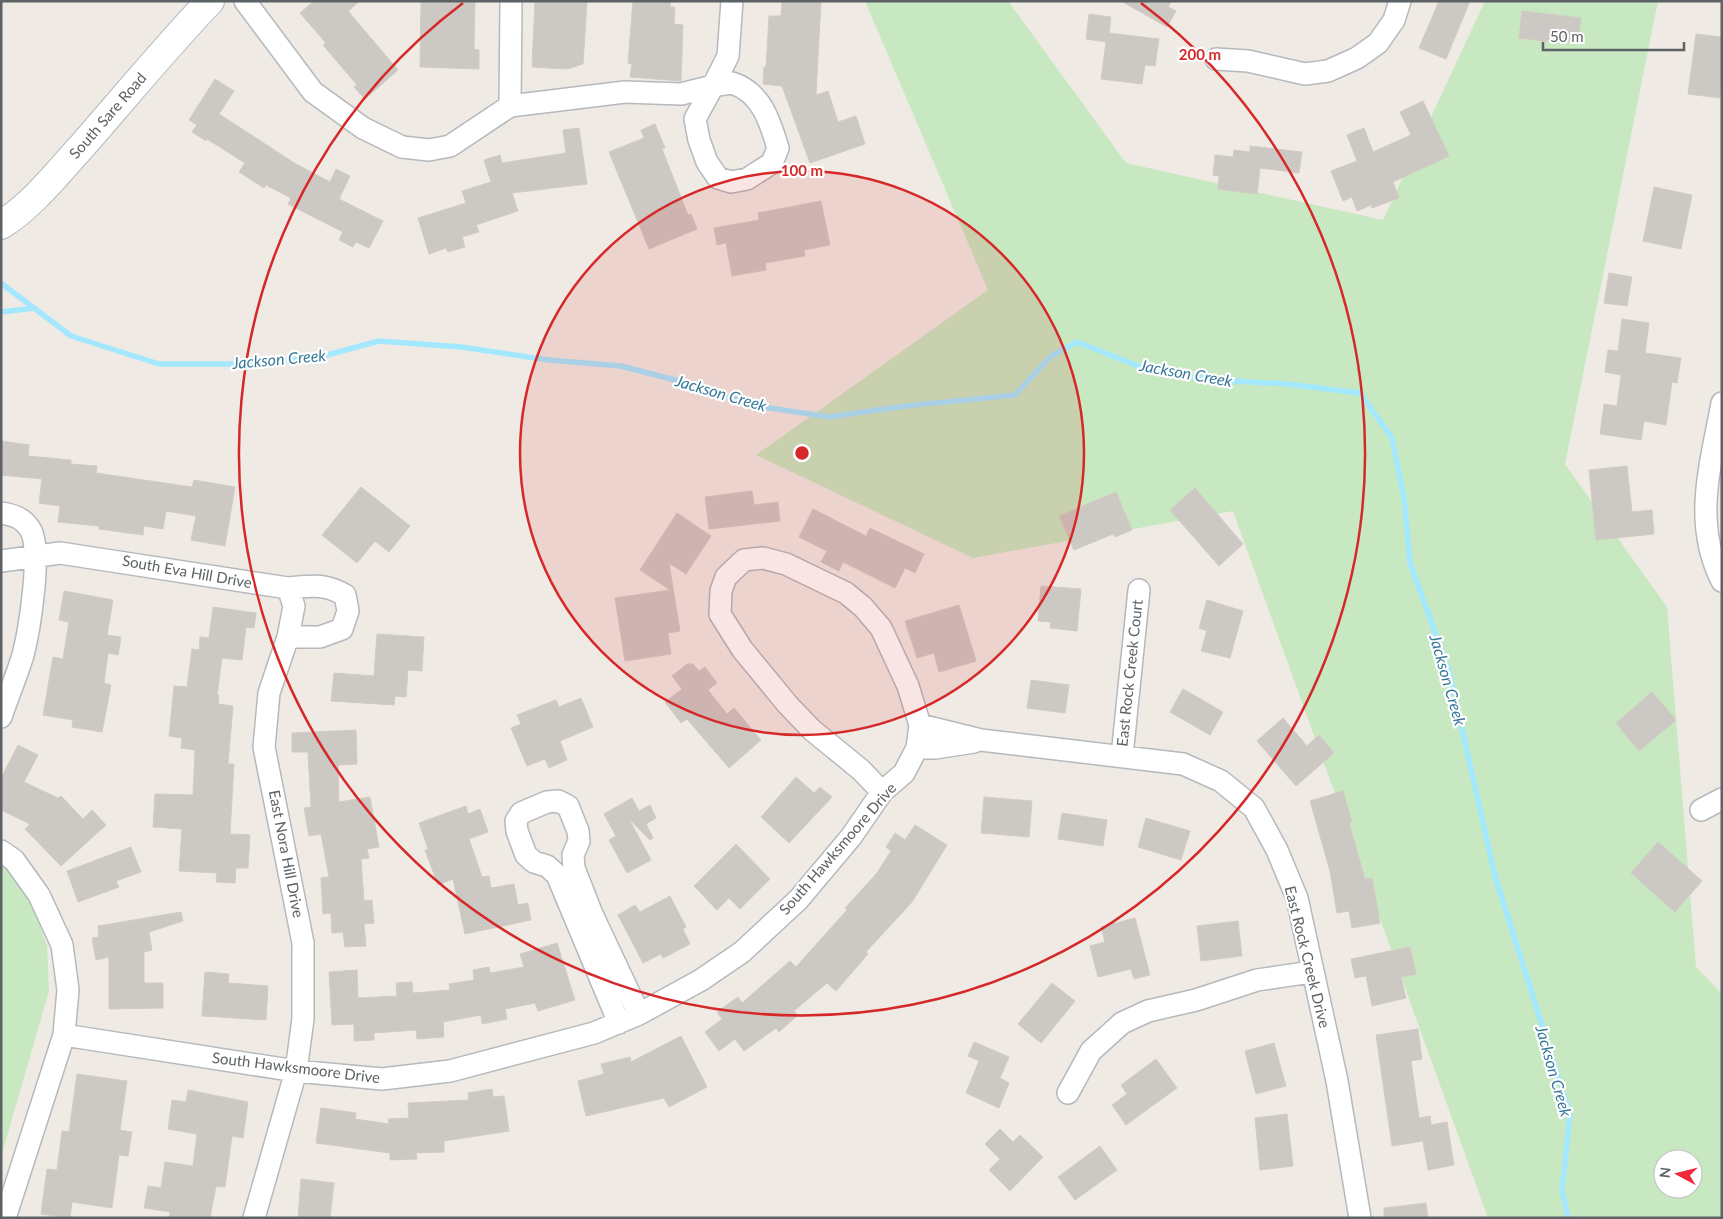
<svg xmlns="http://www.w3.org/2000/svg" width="1723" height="1219" font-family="Lato,sans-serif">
	<rect width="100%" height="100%" fill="#efebe4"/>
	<path fill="#c7e8c0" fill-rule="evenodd" d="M865,1H1008L1126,163L1383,220L1485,1H1658L1565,464L1667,607L1696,967L1722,994V1218H1488L1233,511L973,558L756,455L988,290ZM1663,1159H1693V1189H1663Z
		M1,861L27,893L37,917L47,946L49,991L1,1157Z"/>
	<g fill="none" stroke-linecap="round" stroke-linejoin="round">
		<path stroke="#a4e8ff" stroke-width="5.5" d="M1,283L71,336L159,364H243L316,358L379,341L461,347L549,360L621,366L679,381L757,406L829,417L905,406L1015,395L1051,356L1077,342L1146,369L1215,380L1287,384L1360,393L1392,438L1404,498L1410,563L1449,671L1495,876L1570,1114L1562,1190L1568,1218
			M1,312L34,308"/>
	</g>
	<path fill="#ccc8c3" stroke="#d4cbc2" d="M314,1H360L348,11L398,70L365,99L354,87L357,85L323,45L326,43L300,13Z
		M421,1H475L474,49L479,50V69L420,67Z
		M535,1H587L583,64L567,69L532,67Z
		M633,1H671L670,7H675L674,24L683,25L681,81L630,77L632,64L628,63Z
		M782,1H821L816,95L828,91L838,122L856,116L865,144L810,163L782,86L763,84L764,67H766L769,16H781Z
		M1121,1H1171L1168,7L1176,11L1167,27Z
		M1439,1H1470L1446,59L1419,48Z
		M1522,11L1581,18L1578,42L1560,40V43L1519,38Z
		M1089,14L1111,17L1109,33L1159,39L1155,66L1145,65L1142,84L1101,79L1106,42L1086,39Z
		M1696,34L1722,37L1720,98L1688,94Z
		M215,79L234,91L219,114L296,164L330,182L336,169L350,176L339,199L383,221L369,248L356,242L353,247L339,240L343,232L288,204L291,198L266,185L264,188L239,172L245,163L207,139L206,141L192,132L197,125L189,120Z
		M1423,101L1449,156L1393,182L1399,198L1372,208L1371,205L1357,211L1352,197L1343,201L1331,171L1357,161L1347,135L1364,128L1373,152L1411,135L1400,112Z
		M655,124L665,148L662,149L688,215L691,214L697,229L649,249L609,152L644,138L641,130Z
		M579,128L587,184L512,193L518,211L476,225L479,232L462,237L465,247L448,252L446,248L429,254L418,218L466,203L462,191L491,182L484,160L500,155L502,163L566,153L563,130Z
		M1250,146L1302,152L1299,173L1260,168L1257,194L1218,189L1219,176L1213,175L1215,155L1233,157L1234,150L1250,152Z
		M1654,187L1692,195L1681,249L1643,241Z
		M821,201L830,245L804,250L805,256L765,263L766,270L732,276L726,243L717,245L714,228L759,220L758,213Z
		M1609,273L1632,277L1627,306L1604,303Z
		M1622,319L1649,323L1645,353L1681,358L1677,383L1672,382L1666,425L1644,421L1641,440L1600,434L1604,404L1617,406L1621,375L1605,372L1608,350L1618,351Z
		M1,441L29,445L28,456L71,460V464L97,466L96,473L192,487L194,480L235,487L225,546L191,540L196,516L166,511L163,529L144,526L143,535L99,529V526L58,522L60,506L39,503L42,479L1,475Z
		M1627,466L1632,512L1652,510L1654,534L1596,540L1589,470Z
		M361,487L410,526L389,552L375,541L357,563L322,535Z
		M1195,488L1243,544L1219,566L1170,510Z
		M752,491L754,505L778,502L780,521L709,529L705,497Z
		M1116,492L1132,530L1115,537L1113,534L1074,550L1059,516Z
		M813,509L866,536L870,528L924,554L915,573L905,568L895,588L843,562L839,571L821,562L827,551L799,537Z
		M677,513L711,536L686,574L669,563L680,631L668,633L671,654L625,661L615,598L670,590L640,570Z
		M1041,586L1081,589L1077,631L1050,628L1051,622L1038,621Z
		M64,591L113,600L107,635L121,637L118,655L108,653L104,683L111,685L102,732L72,727L73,720L43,715L53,657L63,659L69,622L59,620Z
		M1207,600L1243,611L1230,658L1201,651L1207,631L1199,628Z
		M959,605L976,661L939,672L934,653L917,658L905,621Z
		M213,607L256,613L254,628L246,627L242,660L222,658L217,695H219L218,704L233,706L228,764H234L230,834L250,835L248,868H236L235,883L216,882L217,873L179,871L182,829L153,827L155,794L193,795L195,750L181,748L182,738L169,736L174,686L187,687L192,649L199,650L200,637L209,638Z
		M377,634L424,637L422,671L408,670L406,697L395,696L394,705L331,701L334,673L374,676Z
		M687,664H693L699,671L705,667L717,683L708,690L727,714L734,708L761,740L729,768L687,719L681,723L665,702L682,689L672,676Z
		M1031,680L1069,685L1065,713L1027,708Z
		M1183,689L1223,712L1210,735L1170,712Z
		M1652,692L1676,720L1639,751L1616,723Z
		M581,698L593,727L560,741L567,760L549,768L545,759L527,766L511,728L521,724L517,715L556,700L559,707Z
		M1283,718L1307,746L1319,735L1334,753L1296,786L1257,741Z
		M356,730L357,764L338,765L339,802L370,797L379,847L367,849L369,858L361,859L364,901L372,900L374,923L364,924L366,946L345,947L343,932L332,933L331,913L323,914L321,878L329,877L321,834L309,836L304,808L311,807L308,752H292V733Z
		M18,745L38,755L24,782L58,798L61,796L83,819L92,810L106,825L61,866L25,829L30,824L1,810V778Z
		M796,777L814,793L820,787L832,797L789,843L761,817Z
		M1343,791L1352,822L1349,823L1365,879L1372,878L1380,923L1352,928L1349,911L1337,913L1330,871L1310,801Z
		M984,797L1032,801L1029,837L981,833Z
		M632,798L639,811L650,805L656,818L646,824L653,838L650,840L629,819L651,860L627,873L609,840L616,836L604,814Z
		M466,806L468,814L480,809L488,832L469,839L482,877L489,876L491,888L514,884L518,905L528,903L531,920L465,934L453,879L438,885L425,850L428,849L419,823Z
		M1062,813L1107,820L1103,846L1058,839Z
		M1146,818L1190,831L1181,860L1138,847Z
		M915,825L947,845L912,902L866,952L868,954L836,991L827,983L794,1011L798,1015L779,1032L776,1028L744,1051L735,1039L719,1051L705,1032L722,1019L717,1012L738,997L742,1003L790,961L796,967L847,910L845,908L877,873L891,851L886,847L895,833L905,840Z
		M1658,842L1702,881L1675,912L1631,873Z
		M736,844L770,879L740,909L729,898L717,910L694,886Z
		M131,847L141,872L116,881L119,887L78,902L67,871Z
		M670,896L686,927L683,929L690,944L663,958L661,954L643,963L618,915L635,905L640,912Z
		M181,912L183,921L149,932L152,950L144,952V983H163V1008L109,1009V957L96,960L92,938L99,937L98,926Z
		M1135,918L1150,975L1134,979L1131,969L1098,977L1090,946L1105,942L1101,927Z
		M1238,921L1242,956L1201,961L1197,926Z
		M557,943L575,1000L538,1011L535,1003L505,1009L507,1019L482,1024L481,1015L443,1022L444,1037L417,1039L416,1030L374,1033V1040L354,1041V1024L332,1025L329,972L357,970L358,998L397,996L396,983L412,982L413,993L450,990L449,984L474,980L473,970L489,967L490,973L524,967L520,954Z
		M1410,947L1416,974L1401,977L1406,998L1372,1006L1366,976L1355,978L1351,959Z
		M205,972L229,974L228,983L268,986L266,1020L202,1016Z
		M1052,983L1075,1001L1041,1043L1018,1024Z
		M1418,1029L1422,1059L1411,1061L1419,1118L1430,1116L1431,1125L1447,1122L1454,1165L1428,1170L1423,1141L1392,1146L1376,1035Z
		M681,1036L707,1087L669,1107L664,1098L586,1116L578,1081L604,1074L601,1064L630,1057L631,1062Z
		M974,1042L1009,1057L1000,1078L1009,1083L999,1108L966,1093L979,1061L968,1056Z
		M1274,1043L1286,1086L1256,1094L1245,1051Z
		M1156,1059L1177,1088L1126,1125L1112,1105L1127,1094L1121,1085Z
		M77,1074L127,1081L120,1130L132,1132L128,1156L119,1155L112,1208L72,1202L70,1218L41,1214L47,1169L57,1170L62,1131L69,1132Z
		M492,1089L493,1097L504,1096L509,1131L444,1141V1152L416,1153L417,1159L390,1160V1153L316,1143L321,1108L356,1113L355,1119L389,1124L388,1119L409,1118L408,1103L469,1100L468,1093Z
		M188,1090L248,1102L243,1138L232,1136L225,1187L216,1186L210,1218H169L170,1212L144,1208L148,1186L161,1188L165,1162L193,1166L197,1134L168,1129L172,1100L186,1102Z
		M1287,1114L1293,1166L1260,1170L1255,1118Z
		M1000,1129L1013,1142L1020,1135L1043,1157L1010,1191L989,1170L1000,1159L985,1144Z
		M1100,1146L1117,1170L1075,1200L1058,1177Z
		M301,1179L334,1183L330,1218H298Z
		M1426,1203L1428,1218H1384V1208Z"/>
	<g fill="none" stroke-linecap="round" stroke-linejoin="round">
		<g stroke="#b5b8bc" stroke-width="24">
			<path id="street" d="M245,1L313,92L363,128L402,147L429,150L450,146L510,106L625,92L681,94L713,86L728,56L732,1
				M1216,59L1248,61L1305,74L1328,71L1357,58L1378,43L1394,20L1400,1
				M732,83C761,92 770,121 778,148L772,163L747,179L731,182L718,178L707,162L699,140L695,119L713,86Z
				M510,106L511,1
				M1722,403C1711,464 1692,522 1722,581
				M1,513C14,515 23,518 30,529C43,548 29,632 23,655C17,675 8,696 1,717
				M1,561L60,553L288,588L294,606L288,637
				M920,725L981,740L1183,764L1221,781L1254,808L1277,850L1297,898L1337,1081L1360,1218
				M917,748H935L974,742
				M1122,756L1139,590
				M1701,810L1722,799
				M1,851L14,860L39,895L62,945L68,990L64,1035L5,1218
				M619,1023L557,875L547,866L534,862L526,855L517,831L516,821L521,813L547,802L558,801L568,806L578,831L579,841L573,855L574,868L592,914L639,1014
				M64,1035L296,1071L382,1079L450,1071L594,1033L639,1014L701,980L742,952L798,900L851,837L882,792L904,773L917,748L920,725L908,686L881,628L863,607L846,593L786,564L763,558L744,560L726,577L721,591L720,614L742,649L788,705L812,730L861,770L882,792
				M1068,1093L1091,1051L1122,1023L1148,1011L1196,1000L1257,980L1311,972
				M254,1218L296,1071L303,1019V943L264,747L269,693L288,637H320L342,629L348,611L345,595C323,583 312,586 288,588"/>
		</g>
		<g stroke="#b3b9bc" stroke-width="30">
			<path id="secondary" d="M1,225C33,205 58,172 83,145C125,97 166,47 210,1"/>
		</g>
		<use href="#street" stroke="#fff" stroke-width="21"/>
		<use href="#secondary" stroke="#fff" stroke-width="28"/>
	</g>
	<circle cx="802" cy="453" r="282" fill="#d62828" fill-opacity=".12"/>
	<g fill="none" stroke="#d62828" stroke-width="2.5">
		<circle cx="802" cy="453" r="282"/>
		<path d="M1141 3A563 563 0 1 1 463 3"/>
	</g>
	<g text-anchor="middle" stroke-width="4.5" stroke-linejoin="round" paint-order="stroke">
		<g font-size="15" fill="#5c6265" stroke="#fff">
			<text transform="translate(108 116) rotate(-49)" y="5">South Sare Road</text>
			<text transform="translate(187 572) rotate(10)" y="5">South Eva Hill Drive</text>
			<text transform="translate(1130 673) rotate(-84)" y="5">East Rock Creek Court</text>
			<text transform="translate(838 849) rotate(-49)" y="5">South Hawksmoore Drive</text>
			<text transform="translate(286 854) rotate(79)" y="5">East Nora Hill Drive</text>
			<text transform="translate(1307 957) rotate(76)" y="5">East Rock Creek Drive</text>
			<text transform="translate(296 1068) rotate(7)" y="5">South Hawksmoore Drive</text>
		</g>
		<g font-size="16" font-style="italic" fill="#36789a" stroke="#fff">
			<text transform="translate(279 359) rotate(-5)" y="6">Jackson Creek</text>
			<text transform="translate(1186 373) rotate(10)" y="6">Jackson Creek</text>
			<text transform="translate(721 393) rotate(16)" y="6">Jackson Creek</text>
			<text transform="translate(1448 680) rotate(74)" y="6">Jackson Creek</text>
			<text transform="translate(1554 1071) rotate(74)" y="6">Jackson Creek</text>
		</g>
	</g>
	<circle cx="802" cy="453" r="8" fill="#d62828" stroke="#fff" stroke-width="2.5"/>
	<g font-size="15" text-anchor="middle" font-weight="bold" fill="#d62828" stroke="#fff" stroke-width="4.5" stroke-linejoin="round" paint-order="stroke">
		<text x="1200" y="60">200 m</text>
		<text x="802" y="176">100 m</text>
	</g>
	<rect width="1723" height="1219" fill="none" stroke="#5c6265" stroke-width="5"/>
	<g transform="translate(1678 1174) rotate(277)"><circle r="24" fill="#ffffff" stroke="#bec0c1"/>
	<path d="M0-4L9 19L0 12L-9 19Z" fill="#ef2a3f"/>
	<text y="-8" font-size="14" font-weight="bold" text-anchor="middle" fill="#5c6265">N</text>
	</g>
	<path d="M1543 42v8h141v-8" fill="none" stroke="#5c6265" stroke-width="2.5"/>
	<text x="1550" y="42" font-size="15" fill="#5c6265" stroke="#ffffff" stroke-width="4" paint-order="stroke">50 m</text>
</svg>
